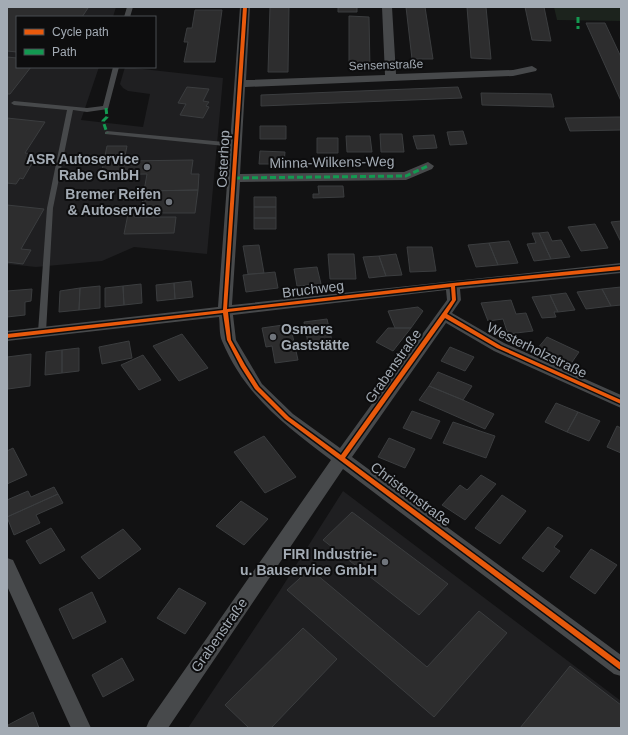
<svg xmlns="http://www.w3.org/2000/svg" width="628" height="735" font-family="Arial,sans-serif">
	<rect width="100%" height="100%" fill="#121213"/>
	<path fill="#1f1f21" d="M7,7H116L113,17H17V67H99L81,120L143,127L150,94L128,91L123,88L120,84L125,67L223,78L207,254L134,247L102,261L36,267L7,264Z
		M343,491L621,701V728H188L279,592Z"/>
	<path fill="#1c231d" d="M554,7H620L621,21L557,20Z"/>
	<path fill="#2d2d2e" stroke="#3b3d3f" d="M7,7H77L88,8L82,17H17V52L7,51Z
		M270,7H289L288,72H268Z
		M338,7H357V12H338Z
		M406,7H425L433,59H412Z
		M467,7H486L491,59L471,58Z
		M525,7H544L551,41L532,40Z
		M195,10H222L215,62H184L188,42H184L187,28H192Z
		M349,16L369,17L370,69L349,68Z
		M586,23H605L621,57V101Z
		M7,57L17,58V67H31L10,94H7Z
		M187,87L209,89L203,101L209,102L206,106L209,107L203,118L180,115L186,104L178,103Z
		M458,87L462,98L261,106V95Z
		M481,93L551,94L554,107L482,105Z
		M617,117H621V130L570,131L565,118Z
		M7,118L45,122L25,153L33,154L30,159L34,160L23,179L20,178L16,184L7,183Z
		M260,126H286V139H260Z
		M463,131L467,144L450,145L447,132Z
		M380,134H402L404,152H381Z
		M434,135L437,148L417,149L413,136Z
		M346,136H370L372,152H347Z
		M317,138H338V153H317Z
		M107,146H127L124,161L193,160L191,174H199L198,190L144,191L147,174L101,175Z
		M260,151L285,152L284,164H259Z
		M318,186H343L344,197L313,198V194H319Z
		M198,190L195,213H141L144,191Z
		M254,197H276V207H254Z
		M7,205L44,209L21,249L31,250L23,264L7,262Z
		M254,207H276V218H254Z
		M128,214H134V217H176L174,233L124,234Z
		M254,218H276V229H254Z
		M621,221V242L611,222Z
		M595,224L608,248L581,251L568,227Z
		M548,232L552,241L561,240L570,257L551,259L539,233Z
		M532,233H539L551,259L534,261L527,244L536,243Z
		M509,241L518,263L498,265L489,243Z
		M489,243L498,265L476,267L468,245Z
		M259,245L264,273L248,274L243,246Z
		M407,247H432L436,271L410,272Z
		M328,254H354L356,279H330Z
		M396,254L402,275L386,276L379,256Z
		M379,256L386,276L369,278L363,257Z
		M317,267L321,284L297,286L294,269Z
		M275,272L278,288L246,292L243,275Z
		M191,281L193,297L175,299L174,283Z
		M174,283L175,299L157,301L156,285Z
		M141,284L142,303L124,305L123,286Z
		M100,286V308L79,310L80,288Z
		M123,286L124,305L105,307V288Z
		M621,287V305L611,306L602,289Z
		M80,288L79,310L59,312L60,291Z
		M32,289L31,301L25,302V315L7,317V291Z
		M602,289L611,306L586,309L577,292Z
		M566,293L575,310L558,312L550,295Z
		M550,295L558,312H554L556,317L542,318L532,297Z
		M511,300L516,314L526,313L533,331L508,334L503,319L488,321L481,303Z
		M418,307L423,311L411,328H395L388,311Z
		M327,319L332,341L308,343L304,322Z
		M290,324L298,360L275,363L272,346L266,347L262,328Z
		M388,328H411L393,351L376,342Z
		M182,334L208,368L179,381L153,346Z
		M547,337L579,352L570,365L537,349Z
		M129,341L132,358L102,364L99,347Z
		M450,347L474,357L465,371L441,361Z
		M79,348V371L62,373V350Z
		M62,350V373L45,375L46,352Z
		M31,354L30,386L8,389L7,357Z
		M143,355L161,380L139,390L121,365Z
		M438,372L472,386L463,400L429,386Z
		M429,386L463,400L494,414L485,429L419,400Z
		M556,403L578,412L567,432L545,422Z
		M412,411L440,421L431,439L403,428Z
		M578,412L600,421L589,441L567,432Z
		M453,422L495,436L486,458L443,443Z
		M617,426L621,428V453L607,447Z
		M264,436L296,477L265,493L234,452Z
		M389,438L415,449L405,468L378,457Z
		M13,448L27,475L7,484V451Z
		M481,475L496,484L465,520L442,505L460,485L467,490Z
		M54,487L58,494L7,517V500L28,491L31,497Z
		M58,494L63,503L36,515L40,523L14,535L7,517Z
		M502,495L526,511L500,544L475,528Z
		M241,501L268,519L244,545L216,526Z
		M352,512L448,584L419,615L323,540Z
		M548,527L563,536L554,547L560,551L543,572L522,558Z
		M51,528L65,550L40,564L26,541Z
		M123,529L141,549L99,579L81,557Z
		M591,549L617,565L595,594L570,577Z
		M310,569L427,667L479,611L507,633L434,717L287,590Z
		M179,588L206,603L185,634L157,618Z
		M92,592L106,622L73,639L59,609Z
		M303,628L337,659L271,728H249L225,705Z
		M122,658L134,680L103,697L92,675Z
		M570,666L621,705V728H520Z
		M33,712L39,728H9L8,725Z"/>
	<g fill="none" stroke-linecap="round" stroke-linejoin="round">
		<path fill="#47494b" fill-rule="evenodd" d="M127,7H133L130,17H124Z
			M113,67H119L108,109L87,112L73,110L53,208L46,332L42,335L38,332L47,208L67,110L14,105L11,103L14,101L87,108L103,106Z
			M107,131L235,143L238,145L235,147L105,134V132Z"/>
		<path fill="#47494b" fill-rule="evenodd" d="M240,7H250L246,80L385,75L382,7H392L396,74L513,70L532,66L537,69L536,71L513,76L245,87L240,174L404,172L428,162L434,166L432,169L406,180L240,182L232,305L621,263V273L460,289L461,300L452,313L504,343L621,395V408L494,351L446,323L352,457L621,655V676L614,674L343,469L168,728H146L149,721L331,460C286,426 245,396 222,341C219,334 220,324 219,317L7,341V331L218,307ZM446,290L447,300L340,448L293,414L262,384L236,340L233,315Z
			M7,558L13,560L91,728H71L7,586Z"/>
		<path stroke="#139951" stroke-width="3" stroke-dasharray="6 3" stroke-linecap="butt" d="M578,17V29
			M106,108L107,117L103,121L107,133
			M234,178L406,176L428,166"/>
		<g stroke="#0d0d0e" stroke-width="3">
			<path id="cycleway" d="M243,7H247L227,309L453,283L621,266V270L455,286L456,300L447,314L501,346L621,400V404L497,348L445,318L345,458L621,663V670L619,669L285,419L255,389L241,367L227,340L223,313L7,338V334L223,310ZM451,287L452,300L341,455L289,417L259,387L245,365L231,340L228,312Z"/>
		</g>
		<use href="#cycleway" fill="#e8590c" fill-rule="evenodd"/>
	</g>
	<g fill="#70757c" stroke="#0d0d0e" stroke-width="1.5">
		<circle cx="147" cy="167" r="4"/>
		<circle cx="169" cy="202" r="4"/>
		<circle cx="273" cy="337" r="4"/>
		<circle cx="385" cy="562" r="4"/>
	</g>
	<g text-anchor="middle" stroke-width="4" stroke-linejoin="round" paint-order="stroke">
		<g font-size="12" fill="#a3abb4" stroke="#0d0d0e">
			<text transform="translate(386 65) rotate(-2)" y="4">Sensenstraße</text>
		</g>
		<g font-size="14" font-weight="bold" fill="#a3abb4" stroke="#0d0d0e" text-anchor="end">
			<text x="139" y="164">ASR Autoservice<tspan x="139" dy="16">Rabe GmbH</tspan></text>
			<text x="161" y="199">Bremer Reifen<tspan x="161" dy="16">&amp; Autoservice</tspan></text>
			<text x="281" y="334" text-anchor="start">Osmers<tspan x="281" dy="16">Gaststätte</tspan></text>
			<text x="377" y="559">FIRI Industrie-<tspan x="377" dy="16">u. Bauservice GmbH</tspan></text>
		</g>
		<g font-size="14" fill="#a3abb4" stroke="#0d0d0e">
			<text transform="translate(223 159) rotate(-87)" y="5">Osterhop</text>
			<text transform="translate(332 162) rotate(-1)" y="5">Minna-Wilkens-Weg</text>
			<text transform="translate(313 289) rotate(-7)" y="5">Bruchweg</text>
			<text transform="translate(537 350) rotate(26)" y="5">Westerholzstraße</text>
			<text transform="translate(393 366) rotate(-55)" y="5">Grabenstraße</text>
			<text transform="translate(411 494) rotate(37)" y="5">Christernstraße</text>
			<text transform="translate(219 635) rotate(-55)" y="5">Grabenstraße</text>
		</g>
	</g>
	<rect width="628" height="735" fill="none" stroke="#a3abb4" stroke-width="16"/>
	<rect x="16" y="16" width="140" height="52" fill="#0d0d0e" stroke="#494c50"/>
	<rect x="24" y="29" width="20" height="6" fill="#e8590c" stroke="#494c50"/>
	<text x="52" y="36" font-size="12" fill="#a3abb4">Cycle path</text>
	<rect x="24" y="49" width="20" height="6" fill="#139951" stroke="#494c50"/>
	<text x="52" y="56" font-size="12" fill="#a3abb4">Path</text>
</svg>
